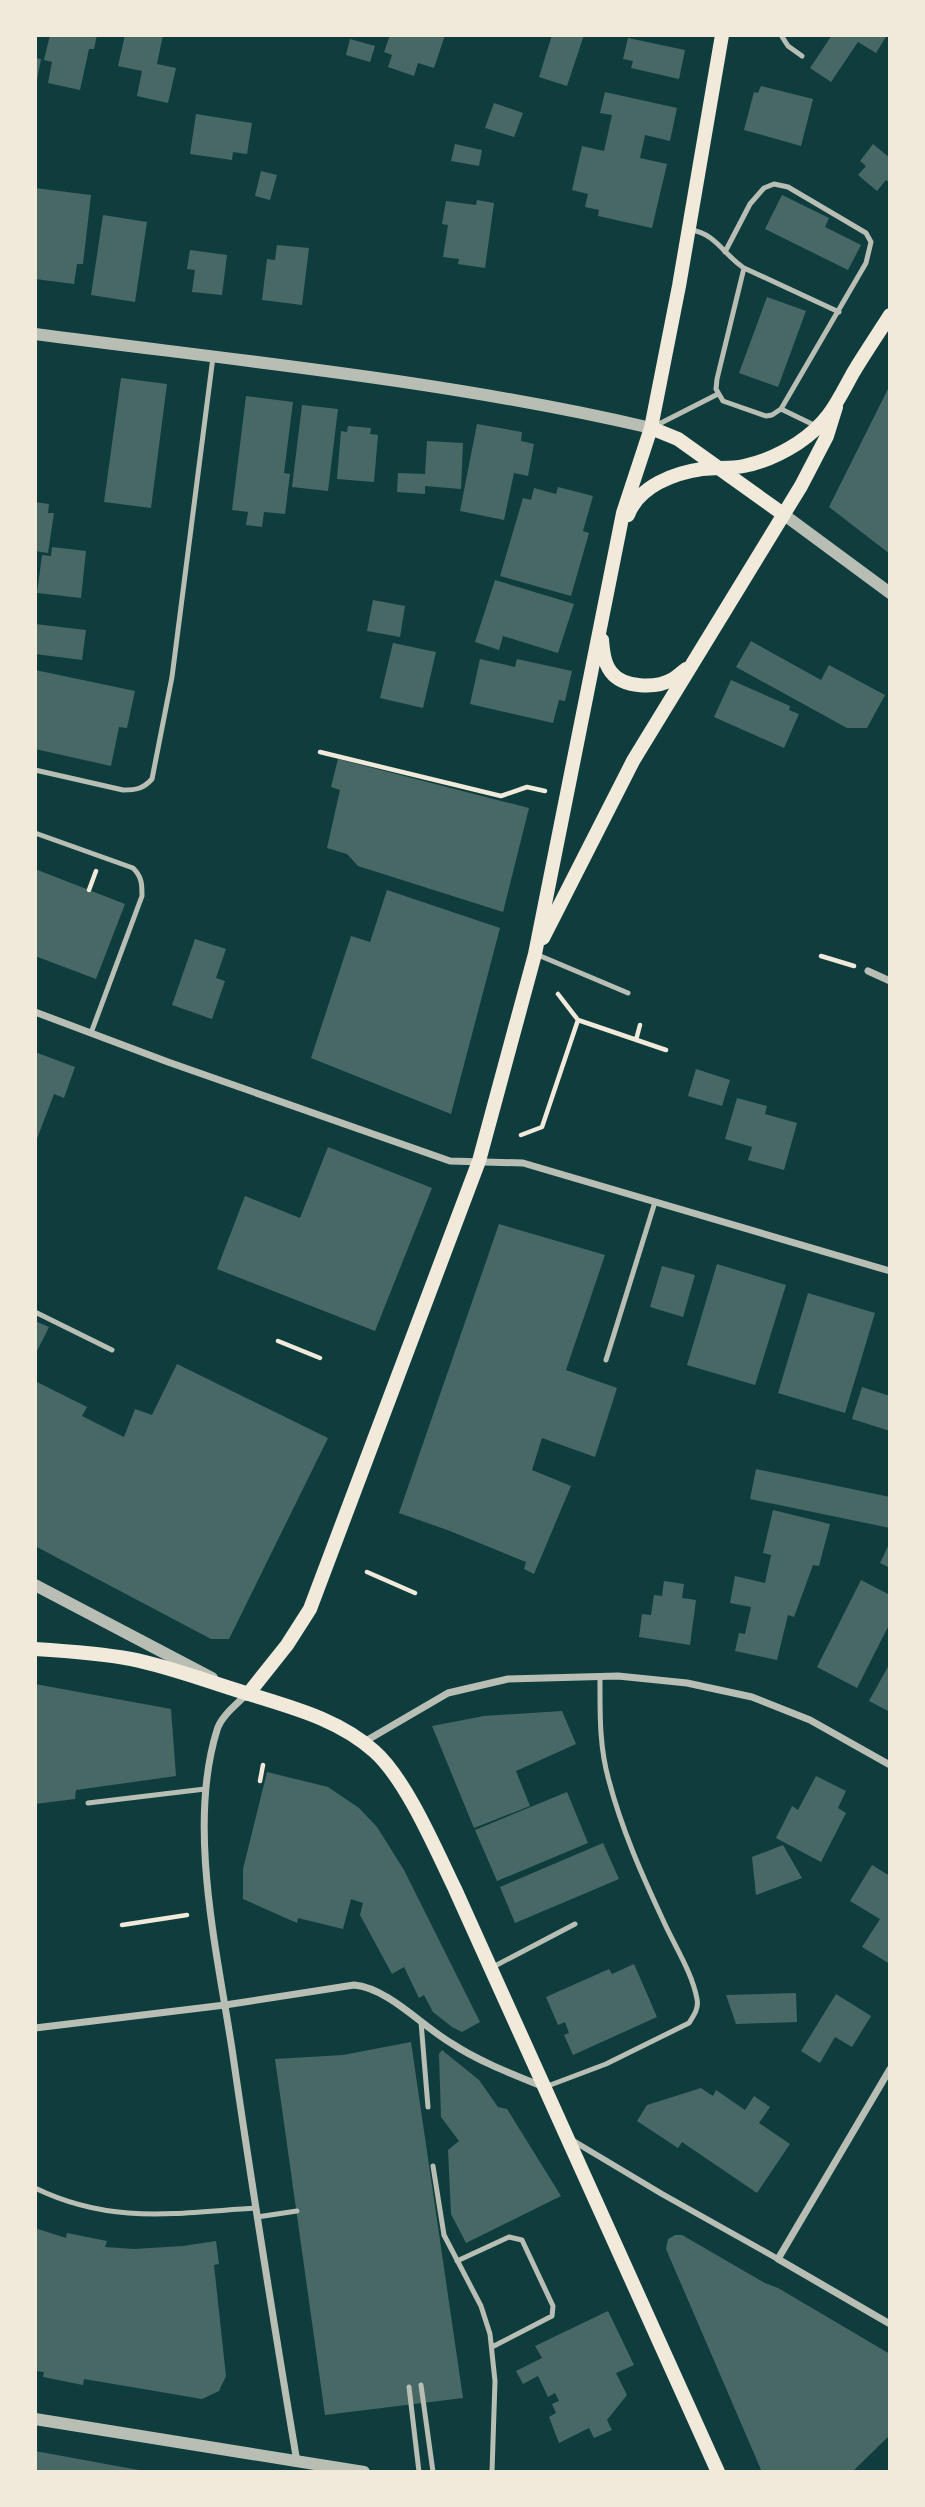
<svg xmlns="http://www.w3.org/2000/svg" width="925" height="2507" font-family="'Noto Serif',serif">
	<rect width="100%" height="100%" fill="#0f3d3e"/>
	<path fill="#486865" d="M50,35H97L94,49H89L80,90L48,83L52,62L44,60Z
		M125,35H163L157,64L176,68L168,103L137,96L142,71L118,66Z
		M390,35H445L434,68L418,63L414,76L388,67L392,55L384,52Z
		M552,35H584L567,86L539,77Z
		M832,35H887L876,53L858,42L831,82L810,68Z
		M628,38L685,50L679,79L631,68L633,61L623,59Z
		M350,39L375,46L370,62L346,55Z
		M35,58L41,59L36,85H35Z
		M761,86L813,99L801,146L744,130L754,92L758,93Z
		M605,92L677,108L670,141L645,135L640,158L667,164L652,228L598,216L599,210L585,207L588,194L572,190L582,146L604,151L612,115L600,113Z
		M494,103L523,113L514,137L485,128Z
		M196,114L252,123L247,154L233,152L232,160L190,154Z
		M455,144L482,150L479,166L451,161Z
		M873,144L890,158V183L886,180L877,191L858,175L866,166L860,161Z
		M261,171L277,175L270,200L255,196Z
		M35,188L91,195L83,264H77L74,284L35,279Z
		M782,195L829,218L825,227L861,245L848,270L765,229Z
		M477,200L494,203L485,268L458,264L459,259L443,257L448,225L442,224L446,201L476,205Z
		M103,215L147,222L135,302L91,295Z
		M277,245L309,248L302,305L262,300L267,259L275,260Z
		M190,250L227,255L222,295L192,292L195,270L187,269Z
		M767,297L806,311L778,387L739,373Z
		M121,378L167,384L151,508L104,502Z
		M888,389L890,390V554L829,507Z
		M246,396L293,402L284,473L290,474L285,514L264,512L262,527L246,525L248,512L232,510Z
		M302,405L338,409L328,491L292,487Z
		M477,424L522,432L521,441L534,444L528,476L514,473L504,520L460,511Z
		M348,426L371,428L370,434L378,435L374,482L337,479L341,431L347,432Z
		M427,441L463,443L461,489L425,486V494L397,492L398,473L425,474Z
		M558,487L593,496L583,531L589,533L571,596L500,576L523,498L531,500L534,488L556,494Z
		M35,502L49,504L48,513H54L48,553L35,551Z
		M52,547L86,551L81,598L37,593L42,555L51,556Z
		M495,580L574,604L558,653L503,636L499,650L475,642Z
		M373,600L405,606L400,637L367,631Z
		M35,624L86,630L82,660L35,654Z
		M751,641L821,680L829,665L885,695L867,728H847L736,667Z
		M393,643L436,652L423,708L380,698Z
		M480,659L515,667L517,659L572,671L565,701L559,700L553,723L470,704Z
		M35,670L135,691L127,728L119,727L111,766L35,749Z
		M731,680L790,706L789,710L799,714L784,748L714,717Z
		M338,759L529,808L503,912L358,866L347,854L327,848L340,790L331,787Z
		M35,869L125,904L96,979L35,956Z
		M387,890L500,928L451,1114L311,1058L351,936L370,942Z
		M195,939L226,949L216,978L225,981L212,1019L172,1005Z
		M35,1052L75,1067L64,1098L54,1094L35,1144Z
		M696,1069L730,1080L722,1106L688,1096Z
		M737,1098L767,1106L765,1114L797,1123L784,1170L748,1160L752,1147L725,1139Z
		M328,1147L432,1188L375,1331L217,1269L245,1196L300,1218Z
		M499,1224L605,1255L566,1370L617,1388L595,1457L542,1438L532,1470L571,1486L534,1574L524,1569L526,1562L450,1531L399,1513Z
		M717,1264L786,1285L755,1385L687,1365Z
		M662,1266L695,1275L683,1317L650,1307Z
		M808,1293L875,1313L845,1413L778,1393Z
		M35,1321L49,1327L35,1355Z
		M177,1364L328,1438L229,1639H211L35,1546V1381L87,1407L82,1416L124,1437L135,1409L152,1415Z
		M862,1387L890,1396V1431L852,1419Z
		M756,1469L890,1497V1528L750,1499Z
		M773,1510L830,1524L819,1566L813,1565L794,1617L788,1615L777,1660L735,1651L739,1633L745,1634L751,1607L730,1603L735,1576L765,1583L771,1555L763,1553Z
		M890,1542V1568L880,1563Z
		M861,1580L890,1595V1623L857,1688L817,1667Z
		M664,1581L684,1584L682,1598L696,1600L690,1645L639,1637L642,1614L651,1615L654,1595L662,1596Z
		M890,1663V1712L869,1701Z
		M35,1684L171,1709L176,1776L76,1790L75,1799L35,1804Z
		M562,1711L576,1744L516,1771L530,1806L474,1828L432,1726L484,1716Z
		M267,1772L328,1787L359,1808L377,1827L404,1870L480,2022L462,2032L452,2027L433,2012L424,1995L419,1998L404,1967L392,1974L360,1915L363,1903L351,1899L343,1929L298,1918L297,1923L243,1899V1869Z
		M816,1776L846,1791L838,1808L846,1813L821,1862L776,1838L792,1806L798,1810Z
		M567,1792L588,1843L497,1881L475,1830Z
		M603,1843L619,1879L515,1923L500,1887Z
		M783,1845L802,1878L756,1895L752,1857Z
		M872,1865L890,1876V1964L862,1947L880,1919L850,1901Z
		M634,1964L657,2017L573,2055L564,2035L569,2033L565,2022L558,2025L546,1997L609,1969L612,1974Z
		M796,1993L797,2022L736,2024L726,1995Z
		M836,1994L871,2016L852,2047L835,2037L820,2063L801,2051Z
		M411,2042L463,2398L325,2415L275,2059L343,2055Z
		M442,2050L479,2080L498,2107L507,2109L561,2196L466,2243L451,2214L448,2150L459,2141L441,2117L439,2054Z
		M701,2088L713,2096L716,2090L745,2110L754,2096L770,2107L759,2123L790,2144L757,2193L682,2142L678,2148L637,2121L647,2105Z
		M35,2228L66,2238L67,2233L107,2241L105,2247L134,2249L183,2246L216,2241L219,2264L214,2265L226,2376L219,2391L202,2399L84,2379L83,2385L43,2377L44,2372L35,2371Z
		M675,2235H682L765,2283L778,2288L890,2354V2435L852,2472H762L666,2249L668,2239Z
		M608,2311L634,2365L616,2373L627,2395L607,2420L612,2430L594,2438L589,2428L559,2443L549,2417L556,2413L552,2404L559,2401L555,2393L548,2397L538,2376L523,2384L516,2371L542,2358L535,2346Z
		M35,2451L144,2471V2472H35Z"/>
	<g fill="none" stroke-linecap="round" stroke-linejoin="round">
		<path stroke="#f1e9da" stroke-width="4.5" d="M320,752L501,796L527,787L545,791
			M89,890L96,871
			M821,956L854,966
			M558,994L578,1020
			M636,1040L640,1025
			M521,1135L542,1127L578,1020L666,1050
			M278,1341L320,1358
			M367,1572L415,1593
			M260,1781L263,1765
			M122,1925L187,1915"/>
		<path stroke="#b8beb3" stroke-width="5" d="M781,35L788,46L802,56
			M691,230C715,233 725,256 744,268
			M725,252L750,204L764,188L774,184L788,187L844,220L866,233L871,242L866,263L781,409L772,415L766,416L723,401L716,389L717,379L744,268L839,312
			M781,409L816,426
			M655,426L718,394
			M35,770L123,790C136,790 143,789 152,779L172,677L213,357
			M35,833L133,868C142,877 142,884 142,896L91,1033
			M538,955L628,993
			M35,1312L112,1350
			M606,1360L655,1202
			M88,1803L205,1789
			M491,1968L575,1924
			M421,2022L428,2107
			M545,2087L606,2064L689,2023C694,2015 699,2008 697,1999C692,1972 674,1945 663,1920C642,1875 622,1830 609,1781C599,1746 600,1712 600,1676
			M433,2166L444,2235L481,2306L490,2334L495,2381L492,2472
			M35,2188C111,2225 175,2213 256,2208
			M257,2217L297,2211
			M457,2261L509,2237L522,2240L553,2306L552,2316L492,2347
			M421,2385L433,2472
			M409,2387L419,2472"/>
		<path stroke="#b8beb3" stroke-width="6" d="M570,2139L662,2194L778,2259"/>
		<path stroke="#b8beb3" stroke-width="7" d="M868,971L890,981
			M35,1012L168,1062L450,1161L523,1163L890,1271
			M247,1694C237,1704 221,1716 217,1730C187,1826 217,1951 232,2049C252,2187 274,2325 297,2462
			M364,1742L448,1693L508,1679L618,1676L687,1683L752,1697L810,1720L890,1765
			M35,2028L225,2005L354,1985C388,1988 422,2026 451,2043C480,2062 512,2074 544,2087
			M890,2069L778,2259L890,2324"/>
		<path stroke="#b8beb3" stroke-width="12" d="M35,334C240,361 450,381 651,428
			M783,514L890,593
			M35,1585L212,1678
			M35,2419L364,2472"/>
		<path stroke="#f1e9da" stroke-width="14" d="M651,428L678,439L783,514
			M628,515C639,486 674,473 702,469C716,467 730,469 744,466C764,462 781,454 798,443C829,422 836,404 853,373C865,353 878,334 890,315
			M602,640C603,651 604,663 611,672C623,688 656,689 673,679C677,677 682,672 686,669
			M543,938L633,761L801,486L827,436L836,407
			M35,1649C67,1651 99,1653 131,1659C171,1667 209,1682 249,1694C293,1708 338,1719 374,1751C406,1779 436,1850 455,1889L718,2472
			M248,1694L287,1645L310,1609L479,1161L535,954L623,513L651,428L679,286L722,35"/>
	</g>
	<rect width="925" height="2507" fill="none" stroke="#f1e9da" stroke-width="74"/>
</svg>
